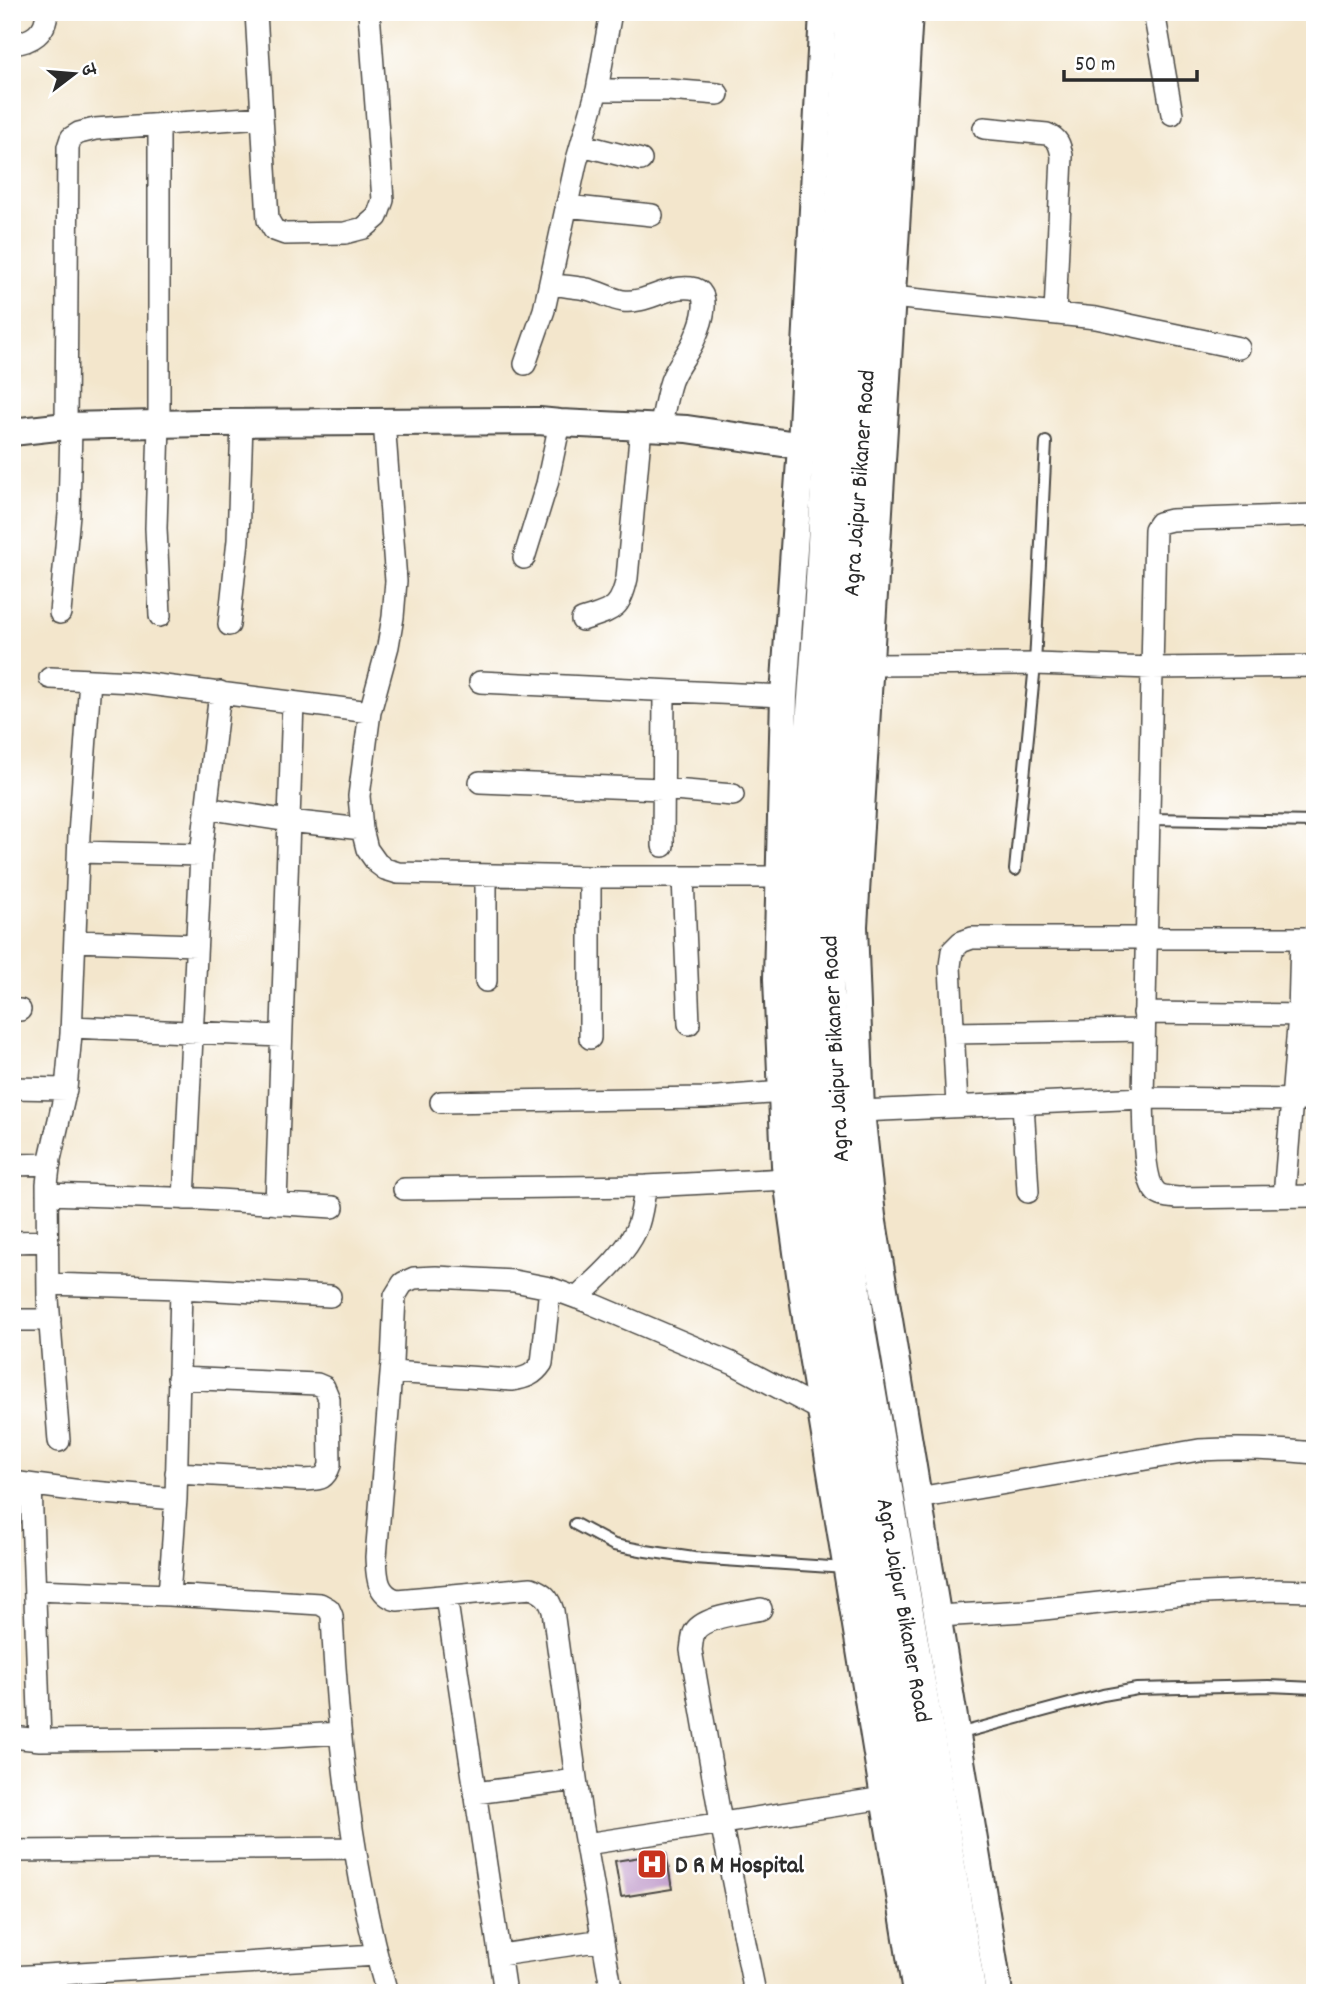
<svg xmlns="http://www.w3.org/2000/svg" width="1327" height="2005" font-family="Dekko,'Playpen Sans Deva',sans-serif">
	<rect width="100%" height="100%" fill="#fff"/>
	<filter id="ink" filterUnits="userSpaceOnUse"><feTurbulence type="fractalNoise" baseFrequency=".0143" numOctaves="2"/><feDisplacementMap in="SourceGraphic" scale="14" xChannelSelector="R" yChannelSelector="G"/><feConvolveMatrix kernelMatrix="1 2 1 2 8 2 1 2 1" color-interpolation-filters="sRGB"/></filter>
	<filter id="wash" filterUnits="userSpaceOnUse"><feTurbulence type="fractalNoise" baseFrequency=".00686" numOctaves="4" result="noise"/><feDisplacementMap in="SourceGraphic" scale="28" xChannelSelector="R" yChannelSelector="G"/><feGaussianBlur stdDeviation="1.57" result="paint"/><feColorMatrix in="noise" values="0 0 0 0 0 0 0 0 0 0 0 0 0 0 0 0 0 1.4 0 .05"/><feComposite in="paint" operator="in"/></filter>
	<g filter="url(#wash)">
		<rect width="100%" height="100%" fill="#f3e6cc"/>
		<g id="blocks">
			<path fill="#be98c9" d="M666,1853L672,1889L621,1897L615,1861Z"/>
		</g>
	</g>
	<g filter="url(#ink)">
		<use href="#blocks" fill-opacity="0" stroke="#494743" stroke-width="2"/>
		<g fill="none" stroke-linecap="round" stroke-linejoin="round">
			<g stroke="#494743" stroke-width="14">
				<path id="service" d="M1150,819L1315,822
					M1015,870L1035,664L1046,442
					M575,1524L614,1545L646,1551L694,1558L846,1568
					M958,1734L1103,1695L1137,1689L1269,1686L1315,1688"/>
			</g>
			<g stroke="#494743" stroke-width="24">
				<path id="minor" d="M256,12L268,220L274,230L285,234L345,233L364,228L377,217L383,200L369,12
					M1154,12L1172,114
					M12,44C32,42 46,33 47,12
					M597,90H668L718,94
					M159,124V424L156,528L160,616
					M984,128L1047,134C1058,138 1060,145 1062,156L1055,314
					M582,145L641,160
					M566,206L652,215
					M550,284C562,286 575,287 587,289C600,292 611,299 623,301C646,304 667,285 691,288C714,290 701,325 695,338C689,353 677,365 671,381C666,396 664,412 660,428
					M892,297L1096,318L1239,348
					M525,364L544,310L576,163L597,90L611,12
					M384,421L396,581L393,617L388,646L370,712L359,796L362,829L367,849L377,863L385,869L398,873L590,877H780
					M66,426L68,147L71,138L79,133L95,129L262,117
					M1315,515L1171,520L1159,523L1155,529L1143,1098C1144,1119 1142,1178 1156,1192C1161,1197 1170,1197 1177,1198L1315,1196
					M524,558L547,484L560,423
					M60,613L69,514L71,426
					M582,620C612,610 620,611 627,578L641,427
					M229,625L238,540L242,423
					M870,665L1035,664L1152,668L1315,666
					M50,678L133,682L370,712
					M480,682L784,696
					M480,782L662,789L733,795
					M206,808L289,821L362,829
					M663,846L664,691
					M79,852L201,855
					M590,877V1038
					M683,877L689,1024
					M75,941L196,945
					M486,981V875
					M12,1010H20
					M1144,1013L1315,1015
					M71,1027L281,1036
					M953,1033L1144,1030
					M12,1088L66,1089
					M441,1102L705,1098L782,1092
					M1023,1103L1028,1192
					M957,1106L950,966L952,951L961,942L972,938H1315
					M861,1111L1143,1098L1315,1100
					M12,1165L50,1164
					M404,1189L646,1186L787,1179
					M47,1194L202,1199L333,1207
					M1284,1196L1299,1015L1301,938
					M184,1199L201,855L220,692
					M276,1204L293,702
					M12,1242L48,1241
					M48,1284L181,1288L330,1296
					M577,1298C598,1278 624,1256 636,1230C642,1217 643,1199 646,1186
					M12,1320H50
					M392,1372L512,1380C526,1378 534,1375 542,1363L550,1288
					M59,1441L48,1299L47,1184L50,1159L66,1089L71,1034L79,835L90,680
					M176,1473L305,1480C320,1479 325,1480 330,1465L329,1399L324,1387L317,1384L178,1378
					M12,1482L81,1491L176,1499
					M31,1485L40,1740
					M918,1498L1199,1450C1238,1448 1276,1449 1315,1453
					M35,1590L169,1595L320,1604L329,1609L332,1616C338,1742 352,1872 387,1993
					M169,1595L176,1499L181,1288
					M446,1596L505,1993
					M938,1616L1025,1611L1184,1594L1272,1590L1315,1591
					M12,1737L40,1740L257,1738L340,1733
					M475,1793L576,1780
					M586,1844L884,1798
					M12,1851L355,1848
					M500,1955L603,1940
					M12,1977L376,1955
					M612,1993L582,1822L553,1611C549,1598 544,1593 531,1588L397,1600C376,1594 377,1575 376,1557L392,1362L395,1296L403,1283L414,1278L436,1277L514,1281L550,1288L588,1302L734,1364L821,1410
					M755,1993L721,1822L691,1650C692,1645 692,1638 694,1633C702,1616 744,1613 761,1609"/>
			</g>
			<g stroke="#494743" stroke-width="30">
				<path id="tertiary" d="M823,12L801,446L784,696L777,979L785,1165L807,1325L916,1993
					M909,12L854,926L861,1111L872,1216L999,1993
					M12,432L66,426L203,423L539,421L560,423L687,429L817,448"/>
			</g>
			<g stroke="#494743" stroke-width="38">
				<path id="trunk" d="M853,12C843,216 833,419 821,622C811,771 795,922 804,1072C814,1232 842,1390 869,1548C894,1696 918,1844 941,1993
					M884,12L862,452L828,913L826,991L839,1170L858,1333L927,1739L968,1993"/>
			</g>
			<use href="#service" stroke="#fff" stroke-width="10"/>
			<use href="#minor" stroke="#fff" stroke-width="21"/>
			<use href="#tertiary" stroke="#fff" stroke-width="26"/>
			<use href="#trunk" stroke="#fff" stroke-width="35"/>
		</g>
	</g>
	<defs>
		<g id="hospital-square" transform="scale(1.575)"><rect x="-9" y="-9" width="18" height="18" rx="4" fill="#c8321e" stroke="#fff"/><path d="M-5-5h3v3.5h4V-5h3V5h-3V1.5h-4V5h-3Z" fill="#fff"/></g>
	</defs>
	<g fill-rule="evenodd">
		<use href="#hospital-square" x="652" y="1864"/>
	</g>
	<g text-anchor="middle" stroke-width="5" stroke-linejoin="round" paint-order="stroke">
		<g font-size="24" fill="#2b2b2b" stroke="#fff">
			<text transform="translate(858 483) rotate(-86)" y="8">Agra Jaipur Bikaner Road</text>
			<text transform="translate(834 1049) rotate(-93)" y="8">Agra Jaipur Bikaner Road</text>
			<text transform="translate(905 1610) rotate(80)" y="8">Agra Jaipur Bikaner Road</text>
		</g>
		<g font-size="24" font-weight="bold" fill="#2b2b2b" stroke="#fff" text-anchor="start">
			<text x="675" y="1872">D R M Hospital</text>
		</g>
	</g>
	<rect width="1327" height="2005" fill="none" stroke="#fff" stroke-width="42"/>
	<g transform="translate(74 74) rotate(74)" stroke="#ffffff" stroke-width="5" paint-order="stroke">
	<path d="M0-5L12 26L0 18L-12 26Z" fill="#2b2b2b"/>
	<text y="-10" font-size="19" font-weight="bold" text-anchor="middle" fill="#2b2b2b">उ</text>
	</g>
	<path d="M1064 70v10h133v-10" fill="none" stroke="#2b2b2b" stroke-width="3.5"/>
	<text x="1075" y="70" font-size="21" fill="#2b2b2b" stroke="#ffffff" stroke-width="5" paint-order="stroke">50 m</text>
</svg>
